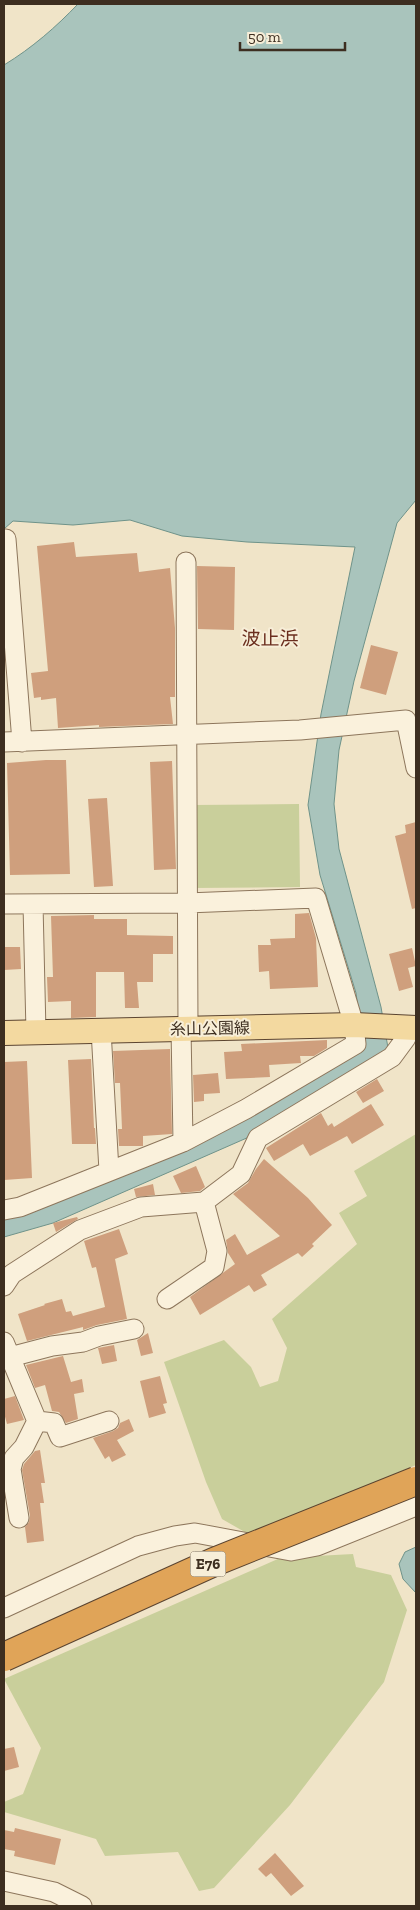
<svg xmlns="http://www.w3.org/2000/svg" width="420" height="1910" font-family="'Zilla Slab','Noto Sans JP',serif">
	<rect width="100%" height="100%" fill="#f0e4c8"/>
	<path fill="#c9cf9b" d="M299,804L300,887L193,888V805Z
		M416,1134V1465L250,1535L222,1519L206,1482L164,1362L224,1340L251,1367L260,1387L278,1381L287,1348L272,1319L357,1244L339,1213L367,1196L354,1171Z
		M353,1554L356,1567L391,1575L407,1610L384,1682L290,1805L214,1888L199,1891L178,1852L105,1856L96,1839L4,1812V1802L23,1794L41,1748L4,1679L280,1558Z"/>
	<path fill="#a9c4bc" stroke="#6f938a" d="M78,4H416V500L397,523L354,681L339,750L334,804L339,849L381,1007L388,1048L384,1055L249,1137L53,1223L4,1237V1214L34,1205L363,1044L356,993L320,875L308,805L321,714L355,547L247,542L182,536L130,520L73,525L13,521L4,529V65C32,48 56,27 78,4Z
		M416,1547V1593L403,1579L399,1564L405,1552Z"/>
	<path fill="#cf9f7d" d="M74,542L76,557L137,553L139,572L170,568L175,628V697H170L173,724L99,727V725L58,728L56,698L41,700V697L34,698L31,673L48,671L37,546Z
		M197,566L235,567L234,630L198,629Z
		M371,645L398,652L386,695L360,688Z
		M46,760H66L70,874L10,875L7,763Z
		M172,761L176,869L154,870L150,762Z
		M107,798L113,886L94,887L88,799Z
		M416,822V908L412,909L395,836L406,833L405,825Z
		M309,913L316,938L318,987L270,989L269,971L259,972L258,945H271L270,939L295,938V914Z
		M94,915V919H127V935L173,936V954H153V982H137L139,1008H125L124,972H96V1017L71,1018V1001L48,1002L47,977H53L51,916Z
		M4,947H20L21,969L4,970Z
		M412,948L416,966L408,968L413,987L399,991L389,954Z
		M327,1040V1048L314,1056H300L301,1063L269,1065L270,1077L226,1079L224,1052L242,1051L241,1044Z
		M170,1049L172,1134L143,1136V1146H119L118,1129H122L120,1083H115L113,1051Z
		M91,1059L94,1128H95L96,1144H72L68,1060Z
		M27,1061L32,1178L4,1180V1062Z
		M218,1073L220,1093L204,1094V1101L194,1102L193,1075Z
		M377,1079L384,1091L363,1103L356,1092Z
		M371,1104L384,1125L352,1144L347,1136L310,1156L303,1144L274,1161L266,1148L321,1113L328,1126L332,1123L334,1127Z
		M264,1159L308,1198L332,1225L312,1244L314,1246L302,1257L298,1253L261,1275L267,1285L254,1292L249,1285L200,1315L190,1297L235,1264L228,1253L226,1240L235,1234L247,1255L280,1236L233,1194L248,1183L256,1169Z
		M196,1166L205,1187L200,1191L181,1193L173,1176Z
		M153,1184L155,1195L136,1197L134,1189Z
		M77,1217L78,1219L56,1232L53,1223Z
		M119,1229L128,1254L115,1259L127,1319L97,1325L83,1330V1327L27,1341L18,1314L45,1305L44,1304L62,1299L66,1312L71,1311L73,1316L105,1307L96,1267L92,1268L84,1241Z
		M148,1333L153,1353L141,1356L137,1340Z
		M114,1345L117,1361L102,1364L98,1348Z
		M63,1356L71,1382L82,1379L84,1392L74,1394L78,1419L66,1423L59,1412L52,1411L45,1385L35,1388L26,1365Z
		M160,1376L167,1403L163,1404L166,1413L149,1418L140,1381Z
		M15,1396L24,1420L7,1424L4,1413V1399Z
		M129,1419L134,1431L117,1440L126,1455L112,1462L109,1456L105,1459L93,1438L113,1431L118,1428L120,1423Z
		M40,1450L45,1483H41L44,1503H40L44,1541L27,1543L25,1527L29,1522L30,1516L22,1470L24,1464L35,1451Z
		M14,1747L19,1767L4,1771V1749Z
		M15,1828L61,1839L55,1865L14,1856L15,1851L4,1849V1830L14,1832Z
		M275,1853L304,1886L291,1896L271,1873L266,1877L258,1869Z"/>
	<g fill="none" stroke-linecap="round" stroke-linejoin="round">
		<g stroke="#8d765c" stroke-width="21">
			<path id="minor" d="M4,539H6L22,742
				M186,562L188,1028
				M4,742L300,730L406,720L416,768
				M4,904L187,903L316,898L354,1025L356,1044L246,1109L183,1142L20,1207L4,1210
				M33,904L36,1032
				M181,1028L183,1142
				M101,1030L109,1171
				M4,1286L12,1274L80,1230L141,1207L204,1202L241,1174L258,1138L392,1057L406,1038V1028
				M167,1299L214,1267L217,1251L204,1202
				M4,1342L37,1421L54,1423L60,1437L109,1421
				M10,1357L52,1346L83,1342L99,1336L134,1329
				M19,1518L11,1469L14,1458L24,1447L37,1421
				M4,1608L138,1546L175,1536L195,1533L291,1551L317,1546L416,1506
				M4,1881L54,1892L82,1906"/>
		</g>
		<g stroke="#5b4430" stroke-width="26">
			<path id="major" d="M4,1033L354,1025L416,1028"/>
		</g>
		<use href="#minor" stroke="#faf1dc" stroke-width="19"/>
		<use href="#major" stroke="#f3d9a0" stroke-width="24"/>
		<g stroke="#5b4430" stroke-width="30" stroke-linecap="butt">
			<path id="highway-bridge" d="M4,1657L214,1562L416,1481"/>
		</g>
		<use href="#highway-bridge" stroke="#e0a458" stroke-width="28"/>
	</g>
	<g text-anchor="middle" stroke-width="4" stroke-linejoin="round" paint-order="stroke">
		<rect fill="#f7eed8" stroke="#756857" stroke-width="1" x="190.5" y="1551.5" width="35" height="25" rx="4"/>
		<g font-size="15" font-weight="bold" fill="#3d2e20">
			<text x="208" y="1569">E76</text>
		</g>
		<g font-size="16" fill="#3d2e20" stroke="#f7eed8">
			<text transform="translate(210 1028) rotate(-1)" y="6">糸山公園線</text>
		</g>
		<g font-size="19" fill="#6b2e1e" stroke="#f7eed8">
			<text x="270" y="645">波止浜</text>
		</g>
	</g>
	<rect width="420" height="1910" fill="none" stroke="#3d2e20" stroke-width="10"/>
	<path d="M240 42v8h105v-8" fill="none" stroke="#3d2e20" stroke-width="2.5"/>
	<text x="248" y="42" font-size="15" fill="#3d2e20" stroke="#f7eed8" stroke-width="4" paint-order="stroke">50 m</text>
</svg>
